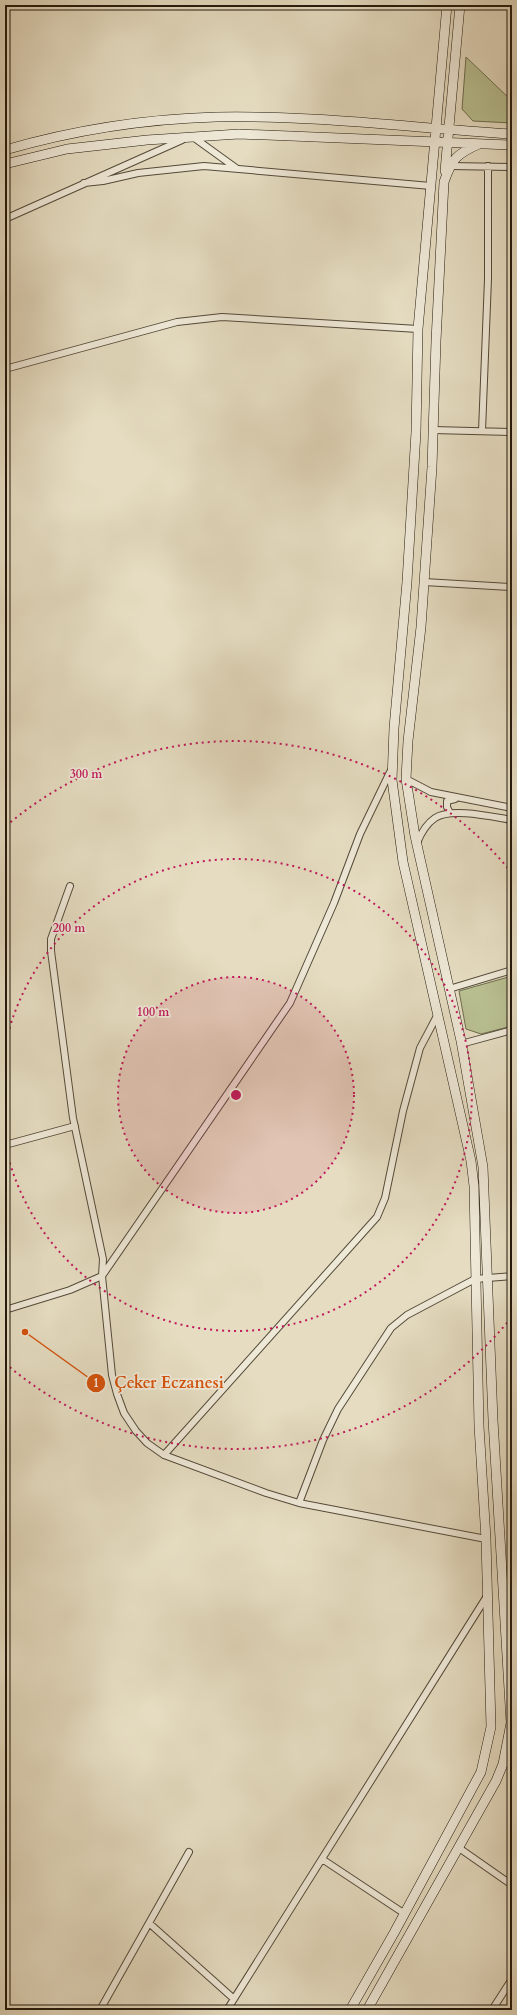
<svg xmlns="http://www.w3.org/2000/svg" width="517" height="2015" font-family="Cardo,serif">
	<rect width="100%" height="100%" fill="#e5dcc1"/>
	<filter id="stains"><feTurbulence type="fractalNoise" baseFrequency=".005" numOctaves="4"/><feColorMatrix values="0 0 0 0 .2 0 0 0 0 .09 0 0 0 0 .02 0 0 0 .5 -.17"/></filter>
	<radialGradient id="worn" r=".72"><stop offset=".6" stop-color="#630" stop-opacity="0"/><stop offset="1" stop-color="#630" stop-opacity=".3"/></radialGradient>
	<path fill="#b8bf91" stroke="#6e6c4e" d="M466,57L512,101V123L473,121L462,109Z
		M512,976V1026L481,1034L466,1029L459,991Z"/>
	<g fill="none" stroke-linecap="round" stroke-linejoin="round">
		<g stroke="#544a39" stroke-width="8">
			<path id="street" d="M193,137L236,168
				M450,166L512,167
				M84,183L103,181L138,173L204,166L431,186
				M5,219L182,140
				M5,369L177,322L222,317L418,329
				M433,430L512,432
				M482,431L488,279V166
				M424,582L512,587
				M406,779L431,792L512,808
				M450,813L447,807V801L455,799
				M417,843C421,833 426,824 435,818C451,807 493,817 512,820
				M70,886L51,939V951L73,1118L103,1259L102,1276L112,1375L117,1394L124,1413L136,1431L147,1443L164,1455L266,1493L299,1503L486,1539
				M449,989L512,970
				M461,1044L512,1030
				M5,1145L75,1126
				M5,1310L70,1290L102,1276L290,1003L334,903L360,834L390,772
				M164,1455L377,1217L385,1198L403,1111L420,1048L438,1014
				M299,1503L323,1440L338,1409L391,1328L407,1315L475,1279L512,1276
				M459,1848L512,1885
				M322,1859L405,1914
				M149,1923L234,1999
				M100,2010L189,1852
				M227,2010L487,1596
				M492,2010L512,1979"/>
		</g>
		<g stroke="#23190c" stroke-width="10">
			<path id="secondary" d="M5,150C74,130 145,119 216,117C314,115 414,128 512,134
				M5,164L67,149L147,140L239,134L512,145
				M445,171L460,5
				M350,2010L394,1933L481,1772L491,1727L486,1539L479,1426L474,1186L471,1161L403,862L392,780L394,728L407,582L416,432L418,329L447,5
				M367,2010L496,1781L503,1764L511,1723L493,1420L483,1167L461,1041L415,836L406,779L408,741L421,627L432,467L436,341L444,182C452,159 456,154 479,144"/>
		</g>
		<use href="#street" stroke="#eee8d7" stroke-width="6"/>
		<use href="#secondary" stroke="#eee8d7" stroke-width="9"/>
	</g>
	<circle cx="236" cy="1095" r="118" fill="#c2185b" fill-opacity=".12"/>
	<g fill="none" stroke="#c2185b" stroke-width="2" stroke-dasharray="2 4">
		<circle cx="236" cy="1095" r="118"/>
		<path d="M5 1046A236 236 0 1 1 5 1144"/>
		<path d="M511 1318A354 354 0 0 1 6 1364M6 826A354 354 0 0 1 511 872"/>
	</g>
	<circle cx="236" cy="1095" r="6" fill="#c2185b" stroke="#eee8d7" stroke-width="2"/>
	<g font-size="12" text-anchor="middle" font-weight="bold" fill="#c2185b" stroke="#eee8d7" stroke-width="3.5" stroke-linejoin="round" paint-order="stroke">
		<text x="86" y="778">300 m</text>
		<text x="69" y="932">200 m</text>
		<text x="153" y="1016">100 m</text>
	</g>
	<path fill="none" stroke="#d4530c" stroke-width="1.5" d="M25 1332L96 1383"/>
	<g fill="#d4530c" stroke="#eee8d7" stroke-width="1.5">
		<circle cx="25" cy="1332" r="4"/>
		<circle cx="96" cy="1383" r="10"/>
	</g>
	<g font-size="12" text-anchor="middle" font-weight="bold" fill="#fff">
		<text x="96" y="1387">1</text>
	</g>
	<g font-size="16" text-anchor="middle" font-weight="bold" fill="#d4530c" stroke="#eee8d7" stroke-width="3.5" stroke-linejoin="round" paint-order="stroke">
		<text x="169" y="1388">Çeker Eczanesi</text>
	</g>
	<rect width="517" height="2015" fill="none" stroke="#e5dcc1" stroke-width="20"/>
	<rect x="6" y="6" width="505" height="2003" fill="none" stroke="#23190c" stroke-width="2"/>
	<rect x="10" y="10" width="497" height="1995" fill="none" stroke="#23190c"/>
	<rect width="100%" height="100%" filter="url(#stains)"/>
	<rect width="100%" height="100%" fill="url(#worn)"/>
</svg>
